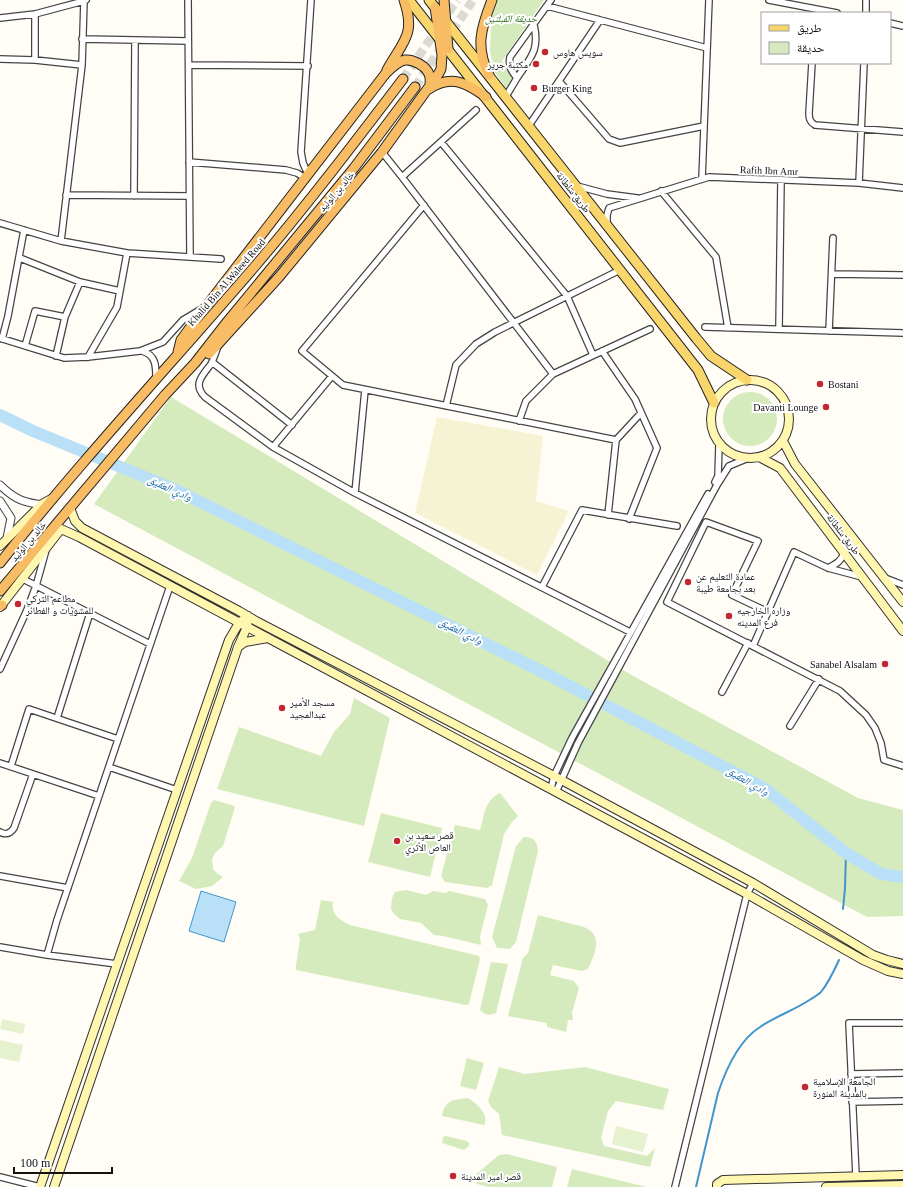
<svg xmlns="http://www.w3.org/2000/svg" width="903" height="1187" font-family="'Times New Roman','Noto Naskh Arabic',serif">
	<rect width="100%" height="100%" fill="#fffdf5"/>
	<path fill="#f6f3d4" d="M437,417L543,436L536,501L569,511L537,575L415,513Z"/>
	<path fill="#d5ebbd" d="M498,0H544L502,61L513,78L507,90L495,72L490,52L491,20Z
		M723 419a27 27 0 1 1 54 0a27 27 0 1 1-54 0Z
		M171,397L635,677L858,798L903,810V916L867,917L94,504Z
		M354,698L390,718L364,826L217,789L239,727L321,756L334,732L350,714Z
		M500,793L518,816L512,822L504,834L492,885L487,888L445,882L441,876L455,825L480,830C485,814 484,801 500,793Z
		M214,800L232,805L235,807L223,846L215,853L212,859L213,869L218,874L223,877L212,886L196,889L179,881L192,858L211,803Z
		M381,813L442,828L430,877L368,862Z
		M524,837C534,837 537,841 538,851L516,942L510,949L497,948L492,937L516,846Z
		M406,890L426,895L433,891L445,893L449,891L485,899L488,905L480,936L481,945L443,936L434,935L421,923L400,919L394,914L391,909L392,898L395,892Z
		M321,900L333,902C331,915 339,919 350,925L479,956L480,959L469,1004L466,1005L296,970V966L300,939L298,934L315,930Z
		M538,915L584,927C604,936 595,953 588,969L582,971L553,965L550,975L574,981L579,988L572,1013L573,1020H568L566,1032L547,1027V1023L508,1016L523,958L528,953Z
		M491,962L508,964L496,1013C489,1016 485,1015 480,1010Z
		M467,1058L484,1063L476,1090L460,1086Z
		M499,1067L525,1074L585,1067L669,1089L663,1110L616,1101L608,1111L601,1138L604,1146L647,1156L655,1148L650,1167L502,1135L499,1114L491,1107L488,1101Z
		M468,1098C476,1103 490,1114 484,1125L442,1116C445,1100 454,1099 468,1098Z
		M446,1136L467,1141L469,1143V1146L464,1150L442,1143L443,1137Z
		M507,1154L557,1167L552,1187H489L477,1184L474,1176L499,1155Z
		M572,1169L647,1187H567Z"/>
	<path fill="#e6f2cf" d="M2,1019L25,1024L23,1034L0,1029Z
		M0,1040L23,1045L19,1062L0,1058Z
		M616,1126L648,1134L643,1152L612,1144Z"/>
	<path fill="#b9e0f7" stroke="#3f96cf" d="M201,891L236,902L224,942L189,931Z"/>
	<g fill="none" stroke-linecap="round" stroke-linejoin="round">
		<path stroke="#3f96cf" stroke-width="2" d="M843,909L845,888L846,853
			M696,1187L718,1093C726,1069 738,1041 760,1027C776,1016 795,1010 811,999C814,997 818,995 821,992C829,982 834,971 839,960"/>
		<path stroke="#b9e0f7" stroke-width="12" d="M0,415L33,431L174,489L547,674L764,788L846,853L881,874L903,877"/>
		<path stroke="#dbdad3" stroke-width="9" stroke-dasharray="9 4.5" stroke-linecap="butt" d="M403,79L457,0
			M415,87L473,0"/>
		<g stroke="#444" stroke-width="8">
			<path id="minor" d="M188,0L190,257
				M769,0L837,13
				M866,0V13
				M547,6L707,48
				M35,14V60
				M0,18L35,14L84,1
				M890,23L903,26
				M82,39L188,41
				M0,59L35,60L82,65L84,1L86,0
				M812,63L809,113C809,119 810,122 815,125L903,132
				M189,65L308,66
				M517,78C530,58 540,51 534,25
				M559,81L609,139L620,143L704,126
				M505,98L517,78C512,72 508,66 510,57L551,0
				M528,127L600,20
				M441,142L567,296L593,355
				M382,152L402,177L553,374
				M189,162L286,170L297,173L305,178
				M308,174L303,163L301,152L311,0
				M402,177L476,110
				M702,179L709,0
				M859,183L864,63
				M577,186L607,194L637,198
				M661,191L716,257L728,328
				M66,195L189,196
				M134,196L135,40
				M424,205L302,351L343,385L616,440
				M0,223L61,241L127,253L117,307L88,357
				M607,224V215L609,208L709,177L859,183L903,188
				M61,241L82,65
				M127,253L221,259
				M20,258L80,282L120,291
				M832,274L903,275
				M705,327L903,333
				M779,329L781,180
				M829,331L833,238
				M0,338L64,358L88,357L140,351L163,342L183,320L203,308
				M2,339L8,316L24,230
				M25,346L35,311L65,317
				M218,346C216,352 214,358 211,364C203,375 192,384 205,397L273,447L355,493L630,632
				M142,351C156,355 156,366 156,378
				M602,351L635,399L657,448L629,519
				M56,356L65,317L80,282
				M212,362L292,425
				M446,406L456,365L476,344L495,332L620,270
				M519,421L526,401L553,374L650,329
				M273,447L332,376
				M715,482L718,476L719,445
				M355,493L365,390
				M608,515L616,440L641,413
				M828,568C836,564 842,561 844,552
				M885,578L903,585
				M23,579L150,644
				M542,587L582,510L677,526
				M768,612L732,595L758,541L706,522L667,602L840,691L866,715L875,728L881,743L884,760L903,766
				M753,646L794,552L828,568L862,577
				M0,669L27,610L36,586L46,550
				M722,692L748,643
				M57,718L90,613
				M790,726L819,679
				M0,763L99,796
				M11,766L29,709L118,739
				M109,767L177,790
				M551,789L554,776L572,738L708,494
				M556,792L578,743L717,485L729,466L746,459
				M0,832C6,835 10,834 14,828L33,774
				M0,876L68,888
				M0,947L47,955L117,964
				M47,955L57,920L170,586
				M851,1074L903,1073
				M852,1102L903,1101
				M856,1176L849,1023H903
				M0,1177L40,1187
				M675,1187L747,894L753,883"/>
		</g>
		<g stroke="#444" stroke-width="9">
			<path id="tertiary" d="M0,485C15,500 25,503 45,505
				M0,501L11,518L7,538"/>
		</g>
		<g stroke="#333" stroke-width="10">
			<path id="secondary" d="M711 419a39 39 0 1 1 78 0a39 39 0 1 1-78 0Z
				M783,441L795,464L903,602
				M761,458L780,468L903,631
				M70,508L75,521L82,528L239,611L256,621L554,776L753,883L873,955L887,960L903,964
				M51,531L61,529L79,537L747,894L863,960L888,971L903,974
				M0,546L42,504L51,499
				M0,607L61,529
				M238,647L245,642L268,638
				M40,1187L229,640L239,623L248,616L247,627L238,647L54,1187
				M717,1187V1184L723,1180L903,1175
				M826,1187L903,1185"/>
		</g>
		<g stroke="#222" stroke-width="11">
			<path id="primary" d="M409,0L698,370L714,403
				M429,0L696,338L711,356L747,380"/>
		</g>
		<g stroke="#222" stroke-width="11">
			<path id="trunk" d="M444,0L448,49
				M387,70C403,41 416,35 404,0
				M489,75C475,47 481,28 492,0
				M429,89C451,74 467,83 486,97
				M178,352L181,340L195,321L386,73C391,68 399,61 405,60C413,59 426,66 429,74C431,78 430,82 430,87
				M209,354L279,277L382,152L439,73L441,69L442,55L435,7
				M0,563C81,461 170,365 256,265C307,205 355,142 403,79
				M0,591L165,395L195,363L227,322L354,168L415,87
				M0,606L2,605"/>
		</g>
		<use href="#minor" stroke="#fff" stroke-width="5.5"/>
		<use href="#tertiary" stroke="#fff" stroke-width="7"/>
		<use href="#secondary" stroke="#fff6b0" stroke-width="8"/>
		<use href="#primary" stroke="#f9d66b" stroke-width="9"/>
		<use href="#trunk" stroke="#f7bc64" stroke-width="9"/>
	</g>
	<g fill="#c4262e" stroke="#fff" stroke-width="1.5">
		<circle cx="545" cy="52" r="4"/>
		<circle cx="536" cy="64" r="4"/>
		<circle cx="534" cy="88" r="4"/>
		<circle cx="820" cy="384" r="4"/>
		<circle cx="826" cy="407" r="4"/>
		<circle cx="688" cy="582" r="4"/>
		<circle cx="18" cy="604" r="4"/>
		<circle cx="729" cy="616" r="4"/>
		<circle cx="885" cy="664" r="4"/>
		<circle cx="282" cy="708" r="4"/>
		<circle cx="397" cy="841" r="4"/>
		<circle cx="805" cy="1087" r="4"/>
		<circle cx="453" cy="1176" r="4"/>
	</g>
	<g text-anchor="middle" stroke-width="4" stroke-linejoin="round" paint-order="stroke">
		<g font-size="10" font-style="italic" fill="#2f6b1f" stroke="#fff">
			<text x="511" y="22">حدیقة القبلتین</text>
		</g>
		<g font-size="10" fill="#111" stroke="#fff" text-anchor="start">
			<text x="553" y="56">سويس هاوس</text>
			<text x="528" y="68" text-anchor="end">مكتبة جرير</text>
			<text x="542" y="92">Burger King</text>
			<text x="828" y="388">Bostani</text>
			<text x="818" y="411" text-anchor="end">Davanti Lounge</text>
			<text x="696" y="580">عمادة التعليم عن<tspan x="696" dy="12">بعد بجامعة طيبة</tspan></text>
			<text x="26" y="602">مطاعم التركي<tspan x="26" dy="12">للمشويات و الفطائر</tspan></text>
			<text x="737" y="614">وزاره الخارجيه<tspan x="737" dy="12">فرع المدينه</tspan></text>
			<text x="877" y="668" text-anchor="end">Sanabel Alsalam</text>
			<text x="290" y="706">مسجد الأمير<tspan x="290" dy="12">عبدالمجيد</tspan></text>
			<text x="405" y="839">قصر سعيد بن<tspan x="405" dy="12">العاص الأثري</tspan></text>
			<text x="813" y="1085">الجامعة الإسلامية<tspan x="813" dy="12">بالمدينة المنورة</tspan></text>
			<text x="461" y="1180">قصر امير المدينة</text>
		</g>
		<g font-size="10" fill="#111" stroke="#fff">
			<text transform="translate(769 170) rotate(2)" y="4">Rafih Ibn Amr</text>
			<text transform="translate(336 191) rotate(-50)" y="4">خالد بن الوليد</text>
			<text transform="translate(574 192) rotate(52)" y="4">طريق سلطانة</text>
			<text transform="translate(226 282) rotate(-49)" y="4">Khalid Bin Al Waleed Road</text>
			<text transform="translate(844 534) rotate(53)" y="4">طريق سلطانة</text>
			<text transform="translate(28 541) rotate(-50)" y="4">خالد بن الوليد</text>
		</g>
		<g font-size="11" font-style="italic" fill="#1768a6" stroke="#fff">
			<text transform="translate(170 488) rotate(24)" y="4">وادي العقيق</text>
			<text transform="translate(461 631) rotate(26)" y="4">وادي العقيق</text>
			<text transform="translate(748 781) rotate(30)" y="4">وادي العقيق</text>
		</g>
	</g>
	<rect x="761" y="12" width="130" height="52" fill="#ffffff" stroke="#a0a0a0"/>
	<rect x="769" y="25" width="20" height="6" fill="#f9d66b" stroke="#a0a0a0"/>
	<text x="797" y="32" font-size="12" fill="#111111">طريق</text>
	<rect x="769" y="42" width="20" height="12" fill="#d5ebbd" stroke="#a0a0a0"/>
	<text x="797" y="52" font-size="12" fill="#111111">حديقة</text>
	<path d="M14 1167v6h98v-6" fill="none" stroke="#111111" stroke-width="2"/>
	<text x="20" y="1167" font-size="12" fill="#111111" stroke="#ffffff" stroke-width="3" paint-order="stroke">100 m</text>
</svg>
